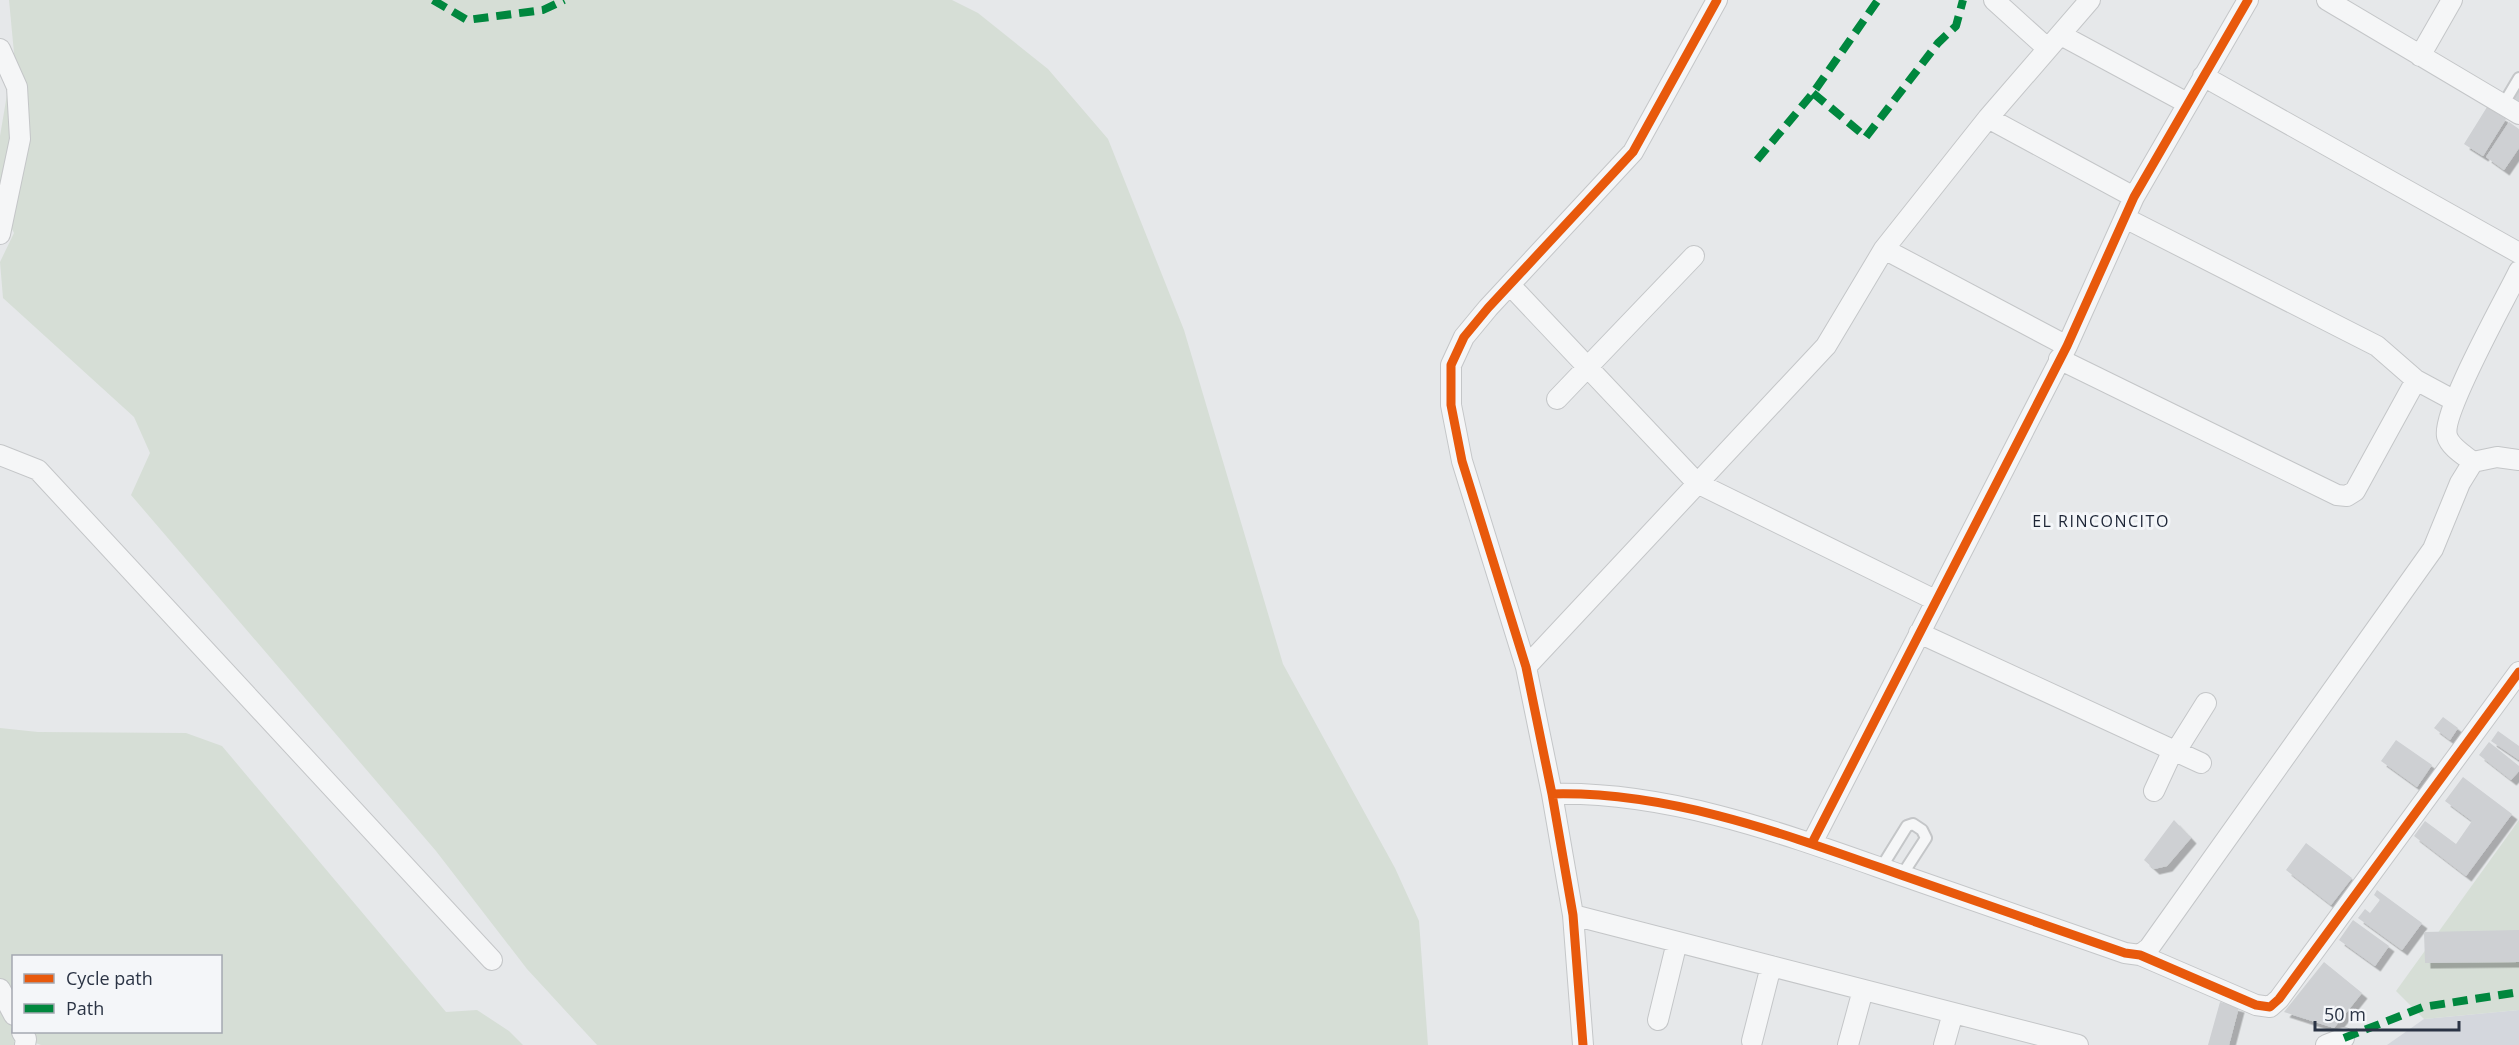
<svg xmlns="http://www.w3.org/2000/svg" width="2519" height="1045" font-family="'Open Sans',sans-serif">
	<defs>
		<filter id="shadow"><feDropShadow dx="5.5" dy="5.5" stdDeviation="0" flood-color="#0004"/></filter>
	</defs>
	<rect width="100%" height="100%" fill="#e6e8ea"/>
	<path fill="#d4d7dd" d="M2519,1010V1045H2387L2424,1019Z"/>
	<path fill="#d6ded6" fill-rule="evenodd" d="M9,0H952L978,13L1048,69L1108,139L1184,330L1283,664L1395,868L1419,921L1428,1045H597L527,969L436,851L131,495L150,453L134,417L3,298L0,262L14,233L0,205V136L14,53Z
		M0,728L38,732L186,733L222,746L446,1012L477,1010L509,1031L523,1045H41L25,1039L19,1045H0ZM14,956H220V1032H14Z
		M2519,820V1010L2424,1019L2396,991Z"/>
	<path fill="#ced0d3" filter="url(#shadow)" d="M2519,90V108L2511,103Z
		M2487,107L2506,119L2483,156L2464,144Z
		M2509,122L2519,129V148L2504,170L2486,157Z
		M2443,717L2458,728L2450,740L2434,728Z
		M2498,731L2519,746V760L2491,741Z
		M2396,740L2432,765L2417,787L2381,761Z
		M2489,742L2519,766V771L2511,780L2479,755Z
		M2463,777L2512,814L2466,876L2414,836L2425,821L2456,844L2472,821L2445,801Z
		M2174,820L2191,838L2167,866L2154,869L2144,860Z
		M2306,843L2352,878L2331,905L2286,870Z
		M2377,890L2422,923L2402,950L2358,918L2365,909L2370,913L2380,900L2374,895Z
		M2353,920L2389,946L2375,966L2339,940Z
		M2519,930V962L2425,963L2424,932Z
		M2324,962L2362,993L2334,1028L2284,1012Z
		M2220,1002L2239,1007L2229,1045H2208Z"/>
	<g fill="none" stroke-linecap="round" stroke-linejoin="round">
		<g stroke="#c4c6c8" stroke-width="14">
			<path id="lane" d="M2503,105L2519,78
				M1881,868L1907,826L1913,824L1922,830L1926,838L1902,875"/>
		</g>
		<g stroke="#c4c6c8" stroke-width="22">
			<path id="street" d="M1994,0L2047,48
				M2327,0L2519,114
				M2061,35L2187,103
				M0,49L17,87L20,139L0,234
				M2420,56L2452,0
				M2203,76L2519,253
				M1988,118L2134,197
				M2125,218L2377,346L2416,380L2455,401
				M1884,249L2067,346
				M1510,285L1697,483L1935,600
				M2059,359L2337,495L2347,496L2355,491L2416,380
				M1557,399L1694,256
				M0,455L38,470L492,960
				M2473,462C2464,455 2450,447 2447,436C2441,413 2506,298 2519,271
				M1919,633L2201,763
				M1526,667L1826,346L1884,249L1988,118L2090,0
				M2176,751L2206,703
				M2154,791L2173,750
				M1552,794C1672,791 1790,836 1901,875C1976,901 2051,927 2125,953L2140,955L2256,1005L2270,1007L2279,999L2519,672
				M1812,843L2067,346L2134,197L2248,0
				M1573,915L2078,1045
				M2140,955L2149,948L2433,549L2460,483L2473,462L2497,457L2519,460
				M0,989L14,1015
				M1658,1020L1677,942
				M22,1032L26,1039L25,1045
				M1752,1041L1771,966
				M1583,1045L1573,915L1552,794L1526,667L1462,461L1451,405V365L1464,337L1488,308L1633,152L1717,0
				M1848,1045L1863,990
				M1944,1045L1953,1013
				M2326,1045L2344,1038"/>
		</g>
		<use href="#lane" stroke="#f5f6f7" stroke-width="10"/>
		<use href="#street" stroke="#f5f6f7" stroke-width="20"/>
		<path stroke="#00873e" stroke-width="8" stroke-dasharray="15 8" stroke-linecap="butt" d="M433,0L467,20L543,10L564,0
			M1813,93L1866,137L1938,43L1956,26L1963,0
			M1757,160L1813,93L1878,0
			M2344,1038L2423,1007L2519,992"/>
		<g stroke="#f4f6f9" stroke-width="13">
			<path id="cycleway" d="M1552,794C1672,791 1790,836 1901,875C1976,901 2051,927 2125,953L2140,955L2256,1005L2270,1007L2279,999L2519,672
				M1812,843L2067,346L2134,197L2248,0
				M1583,1045L1573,915L1552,794L1526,667L1462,461L1451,405V365L1464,337L1488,308L1633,152L1717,0"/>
		</g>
		<use href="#cycleway" stroke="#e8590c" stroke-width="9"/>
	</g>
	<g text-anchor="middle" stroke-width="6" stroke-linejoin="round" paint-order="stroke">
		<g font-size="16" letter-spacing="1.5" fill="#1d2536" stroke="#f4f6f9">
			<text x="2101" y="527">EL RINCONCITO</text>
		</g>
	</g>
	<rect x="12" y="955" width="210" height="78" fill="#f4f6f9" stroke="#a4a8b1" stroke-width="1.5"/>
	<rect x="24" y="974" width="30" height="9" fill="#e8590c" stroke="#a4a8b1" stroke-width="1.5"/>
	<text x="66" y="985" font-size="18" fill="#2b3445">Cycle path</text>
	<rect x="24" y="1004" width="30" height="9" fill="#00873e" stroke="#a4a8b1" stroke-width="1.5"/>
	<text x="66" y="1015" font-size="18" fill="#2b3445">Path</text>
	<path d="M2315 1021v9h144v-9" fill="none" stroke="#2b3445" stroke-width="3"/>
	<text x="2324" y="1021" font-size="18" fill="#2b3445" stroke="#f4f6f9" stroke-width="4.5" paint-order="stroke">50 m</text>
</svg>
